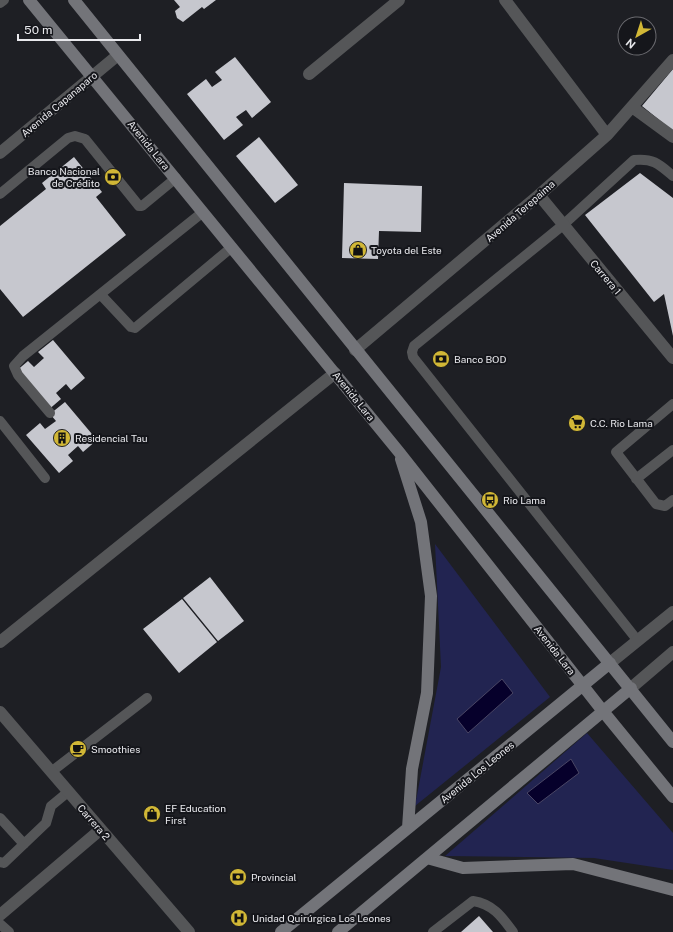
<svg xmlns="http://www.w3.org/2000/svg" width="673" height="932" font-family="'Public Sans',sans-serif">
	<rect width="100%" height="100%" fill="#1e1f24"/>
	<path fill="#222451" d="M435,544L550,697L415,806L441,667Z
		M587,733L673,833V870L594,858L445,856Z"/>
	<path fill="#06002b" stroke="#4a4665" d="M502,679L513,693L468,733L457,719Z
		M571,759L579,773L538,804L527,793Z"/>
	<path fill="#c6c7ce" d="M174,0H216L204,9L202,7L183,22L177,18L175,11L180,7Z
		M235,57L271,102L252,118L246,110L236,117L243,125L224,140L187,94L206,79L212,87L222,80L215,72Z
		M673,69V131L642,106Z
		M259,137L298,185L275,203L236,156Z
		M74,157L102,192L96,197L126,235L23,317L0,289V226L46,189L42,183Z
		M640,173L673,198V336L664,294L654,302L585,215Z
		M344,183L422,186L421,232L379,231L378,259L342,258Z
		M53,340L85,378L71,390L66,384L56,393L61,399L47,411L15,372L28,361L34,367L44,358L38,352Z
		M65,402L97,440L83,452L78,446L68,455L73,461L59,473L26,435L40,423L45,429L56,421L50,414Z
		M210,577L244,621L218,641L183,598Z
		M182,599L217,642L179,673L143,629Z
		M479,916L493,932H461Z"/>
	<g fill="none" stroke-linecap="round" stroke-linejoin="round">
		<path stroke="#555658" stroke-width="10" d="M0,3L4,0
			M0,194L68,138L75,136L85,139L139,206H142L176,178
			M101,295L131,327L135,328L232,247
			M673,404L616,452L656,504L665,506L673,500
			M50,413L18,375L14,366L23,356L203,212
			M0,421L45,478
			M636,479L673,450
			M638,641L413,357L412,352L414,346L563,225L634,160C653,158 659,164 673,176
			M51,772L147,698
			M0,818L24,844
			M0,862L4,863L46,823L51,806L68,792
			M0,924L9,932
			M433,932L473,901C493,904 502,917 513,932"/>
		<path stroke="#555658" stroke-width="12" d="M505,0L607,135
			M309,74L399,0
			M632,107L673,137
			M0,153L118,55
			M539,195L673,358
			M355,350L539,195L607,135L673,60
			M0,642L335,373
			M610,663L673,612
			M631,688L673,652
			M0,712L189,932
			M0,915L100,830"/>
		<path stroke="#737479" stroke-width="12" d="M29,0L399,452L602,710L673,797
			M74,0L673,742
			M401,459L421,522L431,596L427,693L412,769L408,828
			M427,858L463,868L573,864L673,890
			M281,932L610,663
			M338,932L631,688"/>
	</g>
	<defs>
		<g id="bank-disc" transform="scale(0.9)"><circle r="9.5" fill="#d1b736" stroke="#15161b"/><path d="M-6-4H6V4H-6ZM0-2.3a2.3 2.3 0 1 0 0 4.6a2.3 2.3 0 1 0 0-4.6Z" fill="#111"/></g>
		<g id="shop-disc" transform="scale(0.9)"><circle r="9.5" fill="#d1b736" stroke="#15161b"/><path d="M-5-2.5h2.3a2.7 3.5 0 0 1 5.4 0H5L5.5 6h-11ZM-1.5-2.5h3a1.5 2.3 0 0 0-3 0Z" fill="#111"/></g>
		<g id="supermarket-disc" transform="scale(0.9)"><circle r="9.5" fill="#d1b736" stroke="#15161b"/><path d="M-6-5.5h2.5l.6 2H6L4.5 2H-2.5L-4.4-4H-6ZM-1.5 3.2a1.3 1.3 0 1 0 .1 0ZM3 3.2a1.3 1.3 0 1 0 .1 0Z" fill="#111"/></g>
		<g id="building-disc" transform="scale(0.9)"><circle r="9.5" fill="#d1b736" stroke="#15161b"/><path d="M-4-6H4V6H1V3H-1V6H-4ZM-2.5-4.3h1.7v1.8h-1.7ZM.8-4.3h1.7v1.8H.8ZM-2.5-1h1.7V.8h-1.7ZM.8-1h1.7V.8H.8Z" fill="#111"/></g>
		<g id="bus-disc" transform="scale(0.9)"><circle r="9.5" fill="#d1b736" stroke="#15161b"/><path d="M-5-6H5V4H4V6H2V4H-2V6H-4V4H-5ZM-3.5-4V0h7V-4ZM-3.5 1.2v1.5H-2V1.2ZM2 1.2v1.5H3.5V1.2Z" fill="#111"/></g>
		<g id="cafe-disc" transform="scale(0.9)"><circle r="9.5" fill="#d1b736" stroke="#15161b"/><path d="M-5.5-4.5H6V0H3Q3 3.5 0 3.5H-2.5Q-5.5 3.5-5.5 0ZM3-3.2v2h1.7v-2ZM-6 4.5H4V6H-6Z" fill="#111"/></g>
		<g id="hospital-disc" transform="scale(0.9)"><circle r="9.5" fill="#d1b736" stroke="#15161b"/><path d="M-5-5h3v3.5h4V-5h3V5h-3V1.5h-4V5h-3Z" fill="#111"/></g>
	</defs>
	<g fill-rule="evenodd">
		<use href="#bank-disc" x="113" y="177"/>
		<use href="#shop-disc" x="358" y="250"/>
		<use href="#bank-disc" x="441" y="359"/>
		<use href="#supermarket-disc" x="577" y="423"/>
		<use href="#building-disc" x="62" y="438"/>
		<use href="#bus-disc" x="490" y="500"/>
		<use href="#cafe-disc" x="78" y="749"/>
		<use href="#shop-disc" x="152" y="814"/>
		<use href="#bank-disc" x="238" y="877"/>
		<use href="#hospital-disc" x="239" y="918"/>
	</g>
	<g text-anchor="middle" stroke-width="4" stroke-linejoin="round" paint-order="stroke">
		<g font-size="10" fill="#e9e9ed" stroke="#15161b">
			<text transform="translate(59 104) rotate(-40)" y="4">Avenida Capanaparo</text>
			<text transform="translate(149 145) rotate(51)" y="4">Avenida Lara</text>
			<text transform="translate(520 211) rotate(-41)" y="4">Avenida Terepaima</text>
			<text transform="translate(606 277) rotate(50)" y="4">Carrera 1</text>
			<text transform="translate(354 396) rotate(51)" y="4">Avenida Lara</text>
			<text transform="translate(555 650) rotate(52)" y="4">Avenida Lara</text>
			<text transform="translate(477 772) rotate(-39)" y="4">Avenida Los Leones</text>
			<text transform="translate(94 822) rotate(49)" y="4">Carrera 2</text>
		</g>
		<g font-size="10" fill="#e9e9ed" stroke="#15161b" text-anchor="start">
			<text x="100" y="175" text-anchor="end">Banco Nacional<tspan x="100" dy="12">de Crédito</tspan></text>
			<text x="371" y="254">Toyota del Este</text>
			<text x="454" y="363">Banco BOD</text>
			<text x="590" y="427">C.C. Rio Lama</text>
			<text x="75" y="442">Residencial Tau</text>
			<text x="503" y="504">Rio Lama</text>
			<text x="91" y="753">Smoothies</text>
			<text x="165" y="812">EF Education<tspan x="165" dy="12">First</tspan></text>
			<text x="251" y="881">Provincial</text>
			<text x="252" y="922">Unidad Quirúrgica Los Leones</text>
		</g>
	</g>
	<g transform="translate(637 36) rotate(219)"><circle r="19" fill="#15161b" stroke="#6a6a6f"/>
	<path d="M0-3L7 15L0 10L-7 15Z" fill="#d1b736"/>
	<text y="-6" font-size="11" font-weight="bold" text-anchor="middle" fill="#e9e9ed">N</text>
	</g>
	<path d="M18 34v6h122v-6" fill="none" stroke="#e9e9ed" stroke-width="2"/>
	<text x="24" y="34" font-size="12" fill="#e9e9ed" stroke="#15161b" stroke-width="3" paint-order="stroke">50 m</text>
</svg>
